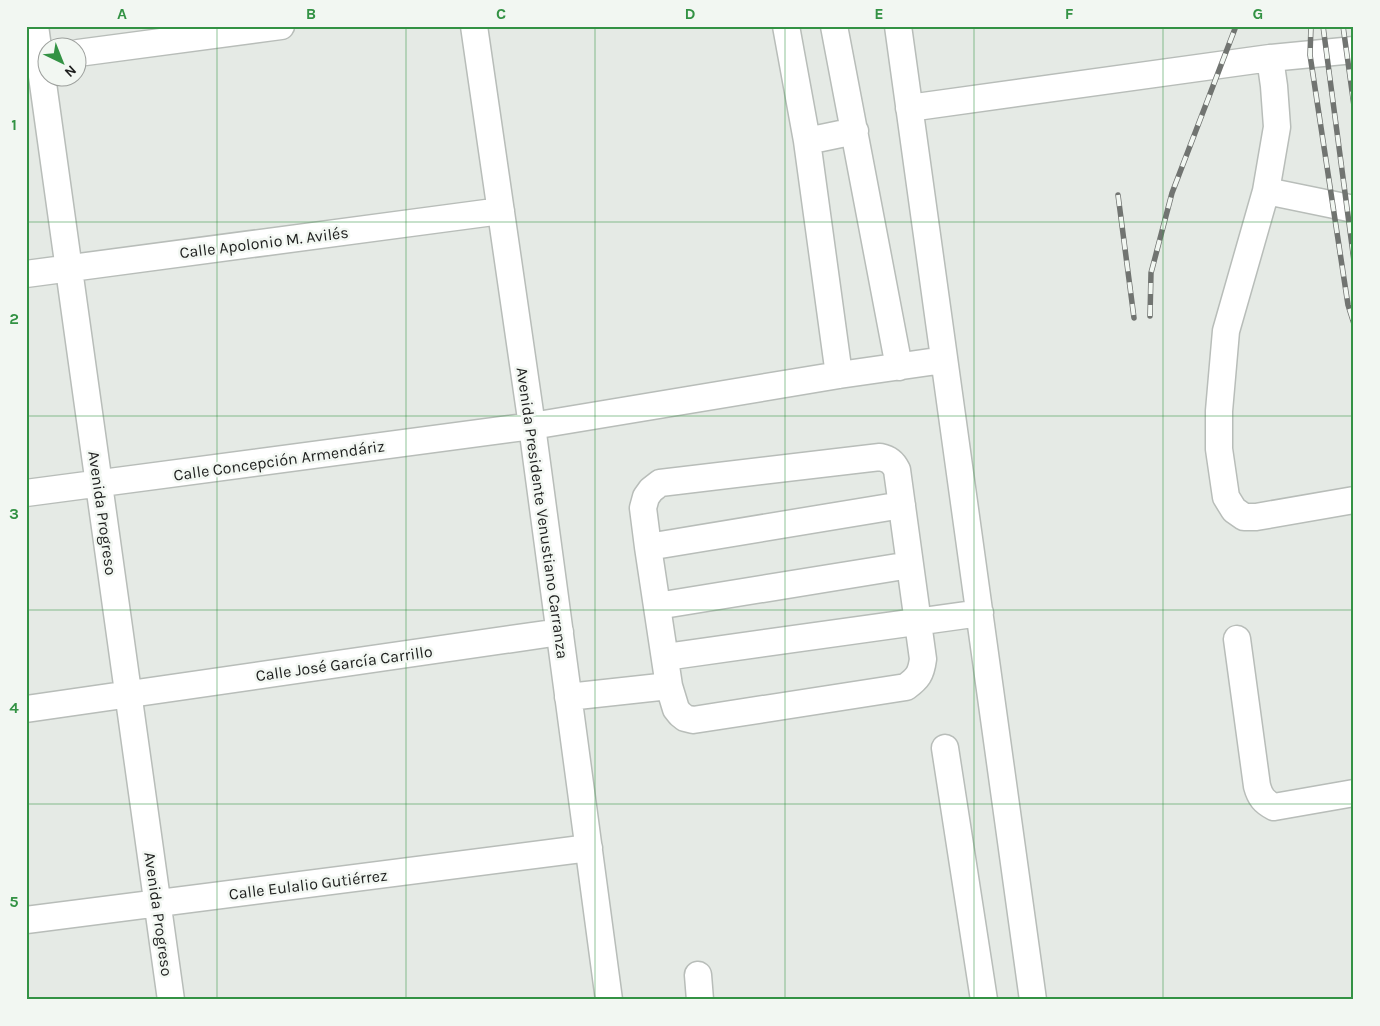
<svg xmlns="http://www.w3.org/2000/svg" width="1380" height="1026" font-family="Karla,sans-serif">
	<rect width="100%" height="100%" fill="#e5eae5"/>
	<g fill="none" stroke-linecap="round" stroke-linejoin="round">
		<g stroke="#b8bdb9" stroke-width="29">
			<path id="minor" d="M35,26L171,1000
				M474,26L532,426L609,1000
				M786,26L807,141L839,375
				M834,26L899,367
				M898,26L1033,1000
				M78,53L281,26
				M1270,58L1274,86L1277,127L1266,191L1226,331L1219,411V449L1226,497L1234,510L1244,517H1256L1354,500
				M909,108L1270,58L1354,50
				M807,141L855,131
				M1266,191L1354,209
				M26,274L501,211
				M880,457C889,459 893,462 897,470L923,659C921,674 918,678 906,687L693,720L685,718L680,714L676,709L669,686L648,547L643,508L646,497L651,490L660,483Z
				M26,493L532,426L839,375L944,360
				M648,547L902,505
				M657,606L910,565
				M1237,639L1257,786C1260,797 1264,802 1274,807L1354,793
				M665,657L980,613
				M568,697L669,686
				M26,709L560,632
				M945,748L984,1000
				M26,920L589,848
				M698,975L700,1000"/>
		</g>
		<use href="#minor" stroke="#fff" stroke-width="26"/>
		<g stroke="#717471" stroke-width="5.5">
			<path id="rail" d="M1311,26L1310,55L1348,305L1354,324
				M1323,26L1354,261
				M1343,26L1354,106
				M1118,195L1134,318
				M1150,316L1151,273L1172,193L1236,26"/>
		</g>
		<use href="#rail" stroke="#f2f7f2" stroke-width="4" stroke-dasharray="11" stroke-linecap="butt"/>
	</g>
	<path fill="none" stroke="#339244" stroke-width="1" stroke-opacity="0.55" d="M217,26V1000M406,26V1000M595,26V1000M785,26V1000M974,26V1000M1163,26V1000M26,222H1354M26,416H1354M26,610H1354M26,804H1354"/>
	<g text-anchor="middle" stroke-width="5" stroke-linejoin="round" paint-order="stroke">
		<g font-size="16" fill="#1d1e1d" stroke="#f2f7f2">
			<text transform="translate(264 242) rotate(-7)" y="6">Calle Apolonio M. Avilés</text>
			<text transform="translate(279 460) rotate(-8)" y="6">Calle Concepción Armendáriz</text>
			<text transform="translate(103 513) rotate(82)" y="6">Avenida Progreso</text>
			<text transform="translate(543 513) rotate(82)" y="6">Avenida Presidente Venustiano Carranza</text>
			<text transform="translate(344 663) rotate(-8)" y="6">Calle José García Carrillo</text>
			<text transform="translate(308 884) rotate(-7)" y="6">Calle Eulalio Gutiérrez</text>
			<text transform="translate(159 914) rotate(82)" y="6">Avenida Progreso</text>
		</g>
	</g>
	<rect width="1380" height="1026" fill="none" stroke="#f2f7f2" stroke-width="55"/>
	<g transform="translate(62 62) rotate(137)"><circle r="24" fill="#f2f7f2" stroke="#9da09d"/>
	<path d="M0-4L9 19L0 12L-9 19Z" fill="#339244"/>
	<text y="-8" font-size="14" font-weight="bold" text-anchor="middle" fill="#1d1e1d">N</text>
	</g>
	<rect x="28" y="28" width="1324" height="970" fill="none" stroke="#339244" stroke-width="2"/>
	<g font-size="16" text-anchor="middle" font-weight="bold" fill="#339244">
		<text x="122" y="19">A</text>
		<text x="311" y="19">B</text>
		<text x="501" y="19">C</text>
		<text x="690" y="19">D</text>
		<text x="879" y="19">E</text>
		<text x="1069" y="19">F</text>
		<text x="1258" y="19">G</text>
		<text x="14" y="130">1</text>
		<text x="14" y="324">2</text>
		<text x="14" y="519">3</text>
		<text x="14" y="713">4</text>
		<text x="14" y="907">5</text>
	</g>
</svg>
